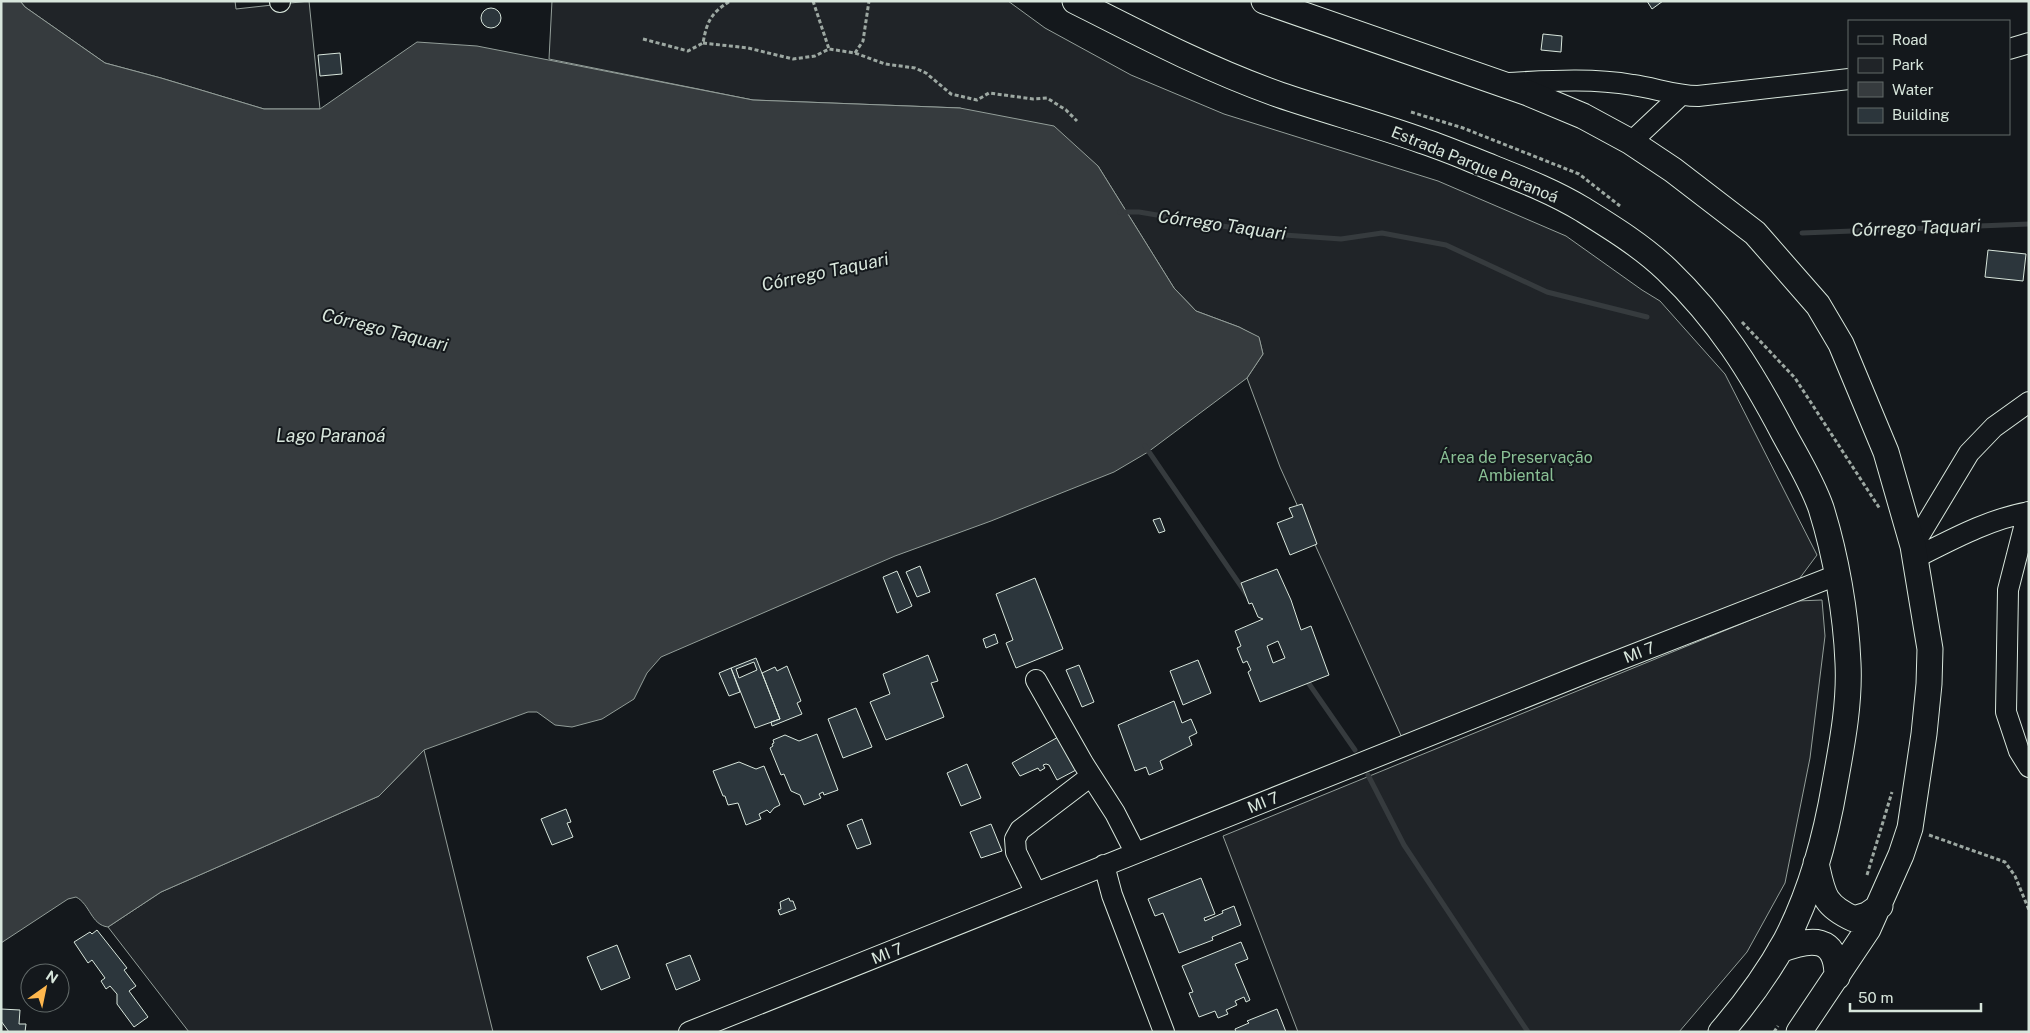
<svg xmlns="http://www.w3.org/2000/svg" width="2030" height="1033" font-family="'Public Sans',sans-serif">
	<rect width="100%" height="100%" fill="#14181c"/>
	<path fill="#202428" stroke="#939e99" d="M20,1H235L236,9L309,1L320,109H264L161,78L105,63L25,7Z
		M552,1H1008L1045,28L1131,75L1224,114L1438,181L1566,236L1642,290L1660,301L1725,374L1817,555L1788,594L1403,740L1280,467L1247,378L1263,354L1259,338L1239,327L1196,311L1174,288L1098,166L960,108L753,100L549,59Z
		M1822,600L1825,636L1810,758L1785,883L1747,952L1679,1032H1298L1223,836L1797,601Z
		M424,750L493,1032H189L108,927L161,892L379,796Z"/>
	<path fill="#363b3e" stroke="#939e99" d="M1,1H20L25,7L105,63L161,78L264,109H320L417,42L477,46L753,100L960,108L1054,126L1098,166L1174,288L1196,311L1239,327L1259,337L1263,354L1247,378L1148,452L1114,472L991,521L895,556L661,657L647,673L634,699L602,719L572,727L555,725L537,712H528L424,750L379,796L161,892L108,927C91,925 90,904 76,897L68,899L1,943Z"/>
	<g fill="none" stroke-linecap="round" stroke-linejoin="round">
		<path stroke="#363b3e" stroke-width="5" d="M1120,212H1139L1270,234L1341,239L1382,233L1446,245L1547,292L1647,317
			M1802,233L2029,224
			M1145,446L1247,595
			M1305,678L1355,750
			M1368,775L1404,845L1528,1032"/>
	</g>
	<path fill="#2c363c" stroke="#d8e6dc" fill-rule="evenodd" d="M1647,1H1663L1652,9Z
		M481 18a10 10 0 1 1 20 0a10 10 0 1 1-20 0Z
		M1543,34L1562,36L1561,52L1541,50Z
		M340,53L342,74L320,76L318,55Z
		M1988,250L2026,254L2023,281L1985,277Z
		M1302,504L1317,544L1290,555L1277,523L1293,517L1289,508Z
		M1160,518L1165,531L1159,533L1153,520Z
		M920,566L930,592L917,597L906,572Z
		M1277,569L1291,600L1301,630L1311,626L1329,675L1260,702L1248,672L1251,670L1247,661L1243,663L1237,648L1241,646L1235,631L1263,619L1258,617L1252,603L1249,604L1241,583ZM1278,641L1285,658L1273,663L1267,646Z
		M897,571L912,606L897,613L883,577Z
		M1035,578L1063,649L1016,668L1006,643L1013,640L996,594Z
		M995,634L998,643L986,648L983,639Z
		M928,655L938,681L931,683L944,717L886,740L870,702L890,694L883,674Z
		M756,658L780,719L755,728L731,668ZM754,662L757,670L739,678L736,669Z
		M1198,660L1211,693L1183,705L1170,671Z
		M1079,665L1094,702L1082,707L1066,670Z
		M787,666L801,701L797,703L802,714L772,726L771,722L780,719L762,673L775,667L777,671Z
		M731,668L740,692L729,696L719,673Z
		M1174,701L1182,723L1191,719L1197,733L1189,737L1192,745L1160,761L1163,769L1149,775L1146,767L1135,771L1118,725Z
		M856,708L872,747L843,758L828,719Z
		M817,734L838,790L824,795L823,792L819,794L821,798L804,805L800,795L791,791L784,774L781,775L770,748L773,746L772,744L774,743L773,740L785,735L799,741Z
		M1060,736L1078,769L1057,780L1049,765L1046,764L1043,765L1045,768L1040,771L1038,768L1020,776L1012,763Z
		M739,762L756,769L764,766L780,805L774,808L770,813L767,810L759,814L761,819L746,825L738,803L728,805L725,796H723L713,771Z
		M967,764L981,798L961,806L947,773Z
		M566,809L571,822L567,823L573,837L552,845L541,819Z
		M862,819L871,844L857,849L847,825Z
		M991,824L1002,851L981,858L970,832Z
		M1201,878L1215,914L1204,918L1205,921L1223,913L1222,911L1234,906L1241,925L1212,937L1213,940L1179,953L1163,913L1155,916L1148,899Z
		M789,898L790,901H793L796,909L780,915L778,910L781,909L780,902Z
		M97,930L127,968L124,970L136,986L129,991L148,1017L134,1027L117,1004V994L110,986L106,989L101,981L105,978L92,960L88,963L74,942L90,932L92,934Z
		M1241,942L1248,959L1235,964L1250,1000L1246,1002L1244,997L1235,1001L1237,1005L1226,1010L1228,1014L1218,1018L1215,1011L1199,1017L1189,993L1193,992L1182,966Z
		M617,945L630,978L601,990L587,957Z
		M690,955L700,980L676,990L666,964Z
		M1,1009L20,1010L19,1024H26L25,1032H9L1,1021Z
		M1277,1009L1286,1032H1236L1235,1029L1249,1023L1247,1021Z"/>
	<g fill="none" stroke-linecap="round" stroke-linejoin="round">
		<g stroke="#d8e6dc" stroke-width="22">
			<path id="minor" d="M280,1V2
				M2009,49L2029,43
				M1506,83C1549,81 1591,78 1633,85C1655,88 1675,96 1698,96L1849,79
				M1631,142L1680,96
				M2028,512L2008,590L2006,712L2019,751L2029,767
				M1913,546L1969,453L1994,427L2029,402
				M1915,558C1951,540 1989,519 2029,512
				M1036,680L1083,763L1115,813L1135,852
				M1104,865L1112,895L1164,1032
				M1036,893L1016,852L1015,839L1020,830L1091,776
				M689,1032L1586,673L1837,575"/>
		</g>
		<g stroke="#d8e6dc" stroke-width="27">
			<path id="major" d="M1075,1C1142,35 1209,70 1280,95C1327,111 1376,124 1423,141C1447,149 1470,159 1493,168C1523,180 1554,192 1582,209C1611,227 1642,246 1667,270C1719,320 1751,371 1784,434C1797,458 1812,482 1821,508C1836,556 1846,613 1848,663C1850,703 1842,744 1835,783C1826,836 1811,892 1786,940C1768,973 1746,1003 1721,1032
				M1264,1L1528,93L1583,116L1631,142L1673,170L1755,233L1818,305L1841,344L1886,452L1913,546L1930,649L1929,684L1924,734L1910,828L1901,855L1868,929L1799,1032
				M1816,863C1823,894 1823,905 1854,919L1867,915L1880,906
				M1780,950C1811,938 1837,935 1837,977"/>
		</g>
		<path stroke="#9da8a2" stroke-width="3" stroke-dasharray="4 2.5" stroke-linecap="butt" d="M813,1L829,49
			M643,39L688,51L703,43C707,21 711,13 730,1
			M703,43L748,48L793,59L815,56L829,49L855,53L885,64L915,68L926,73L951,94L977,100L989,93L1033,99L1047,98L1066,110L1077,121
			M855,53L863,41L869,1
			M1411,112L1463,128L1579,174L1620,206
			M1742,322L1795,378L1880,509
			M1929,835L2005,862L2015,876L2029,910
			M1867,875L1892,792
			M1774,1032L1778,1026"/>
		<use href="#minor" stroke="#14181c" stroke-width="20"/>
		<use href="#major" stroke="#14181c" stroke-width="25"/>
	</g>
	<g text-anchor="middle" stroke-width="4" stroke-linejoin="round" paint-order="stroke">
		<g font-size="16" fill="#d8e6dc" stroke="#14181c">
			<text transform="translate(1475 164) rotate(22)" y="6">Estrada Parque Paranoá</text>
			<text transform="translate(1639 652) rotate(-21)" y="6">MI 7</text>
			<text transform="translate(1263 802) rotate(-22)" y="6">MI 7</text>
			<text transform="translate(887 953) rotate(-22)" y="6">MI 7</text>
		</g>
		<g font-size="16" fill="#8ac095" stroke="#14181c">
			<text x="1516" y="463">Área de Preservação<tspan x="1516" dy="18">Ambiental</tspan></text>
		</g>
		<g font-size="18" font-style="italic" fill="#d8e6dc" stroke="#14181c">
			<text transform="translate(1222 225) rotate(8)" y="6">Córrego Taquari</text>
			<text transform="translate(1916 228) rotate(-2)" y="6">Córrego Taquari</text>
			<text transform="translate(825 272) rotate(-12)" y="6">Córrego Taquari</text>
			<text transform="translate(385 330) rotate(14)" y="6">Córrego Taquari</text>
			<text x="331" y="442">Lago Paranoá</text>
		</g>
	</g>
	<rect width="2030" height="1033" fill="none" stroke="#d8e6dc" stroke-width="5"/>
	<rect x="1848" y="20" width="162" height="115" fill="#14181c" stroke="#626a69"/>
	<rect x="1858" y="36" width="25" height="8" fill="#14181c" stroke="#626a69"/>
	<text x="1892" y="45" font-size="15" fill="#d8e6dc">Road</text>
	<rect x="1858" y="58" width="25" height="15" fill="#202428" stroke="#626a69"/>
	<text x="1892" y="70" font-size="15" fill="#d8e6dc">Park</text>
	<rect x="1858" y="82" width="25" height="15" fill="#363b3e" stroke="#626a69"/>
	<text x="1892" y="95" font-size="15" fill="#d8e6dc">Water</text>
	<rect x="1858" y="108" width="25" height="15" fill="#2c363c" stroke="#626a69"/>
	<text x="1892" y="120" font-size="15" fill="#d8e6dc">Building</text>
	<g transform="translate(45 988) rotate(33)"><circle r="24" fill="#14181c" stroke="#626a69"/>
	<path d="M0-4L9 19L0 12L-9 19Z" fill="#ffb74d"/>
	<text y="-8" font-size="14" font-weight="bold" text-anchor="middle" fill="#d8e6dc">N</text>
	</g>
	<path d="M1850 1003v8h131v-8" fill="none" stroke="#d8e6dc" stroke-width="2.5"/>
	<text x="1858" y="1003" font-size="15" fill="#d8e6dc" stroke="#14181c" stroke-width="4" paint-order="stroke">50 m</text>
</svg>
